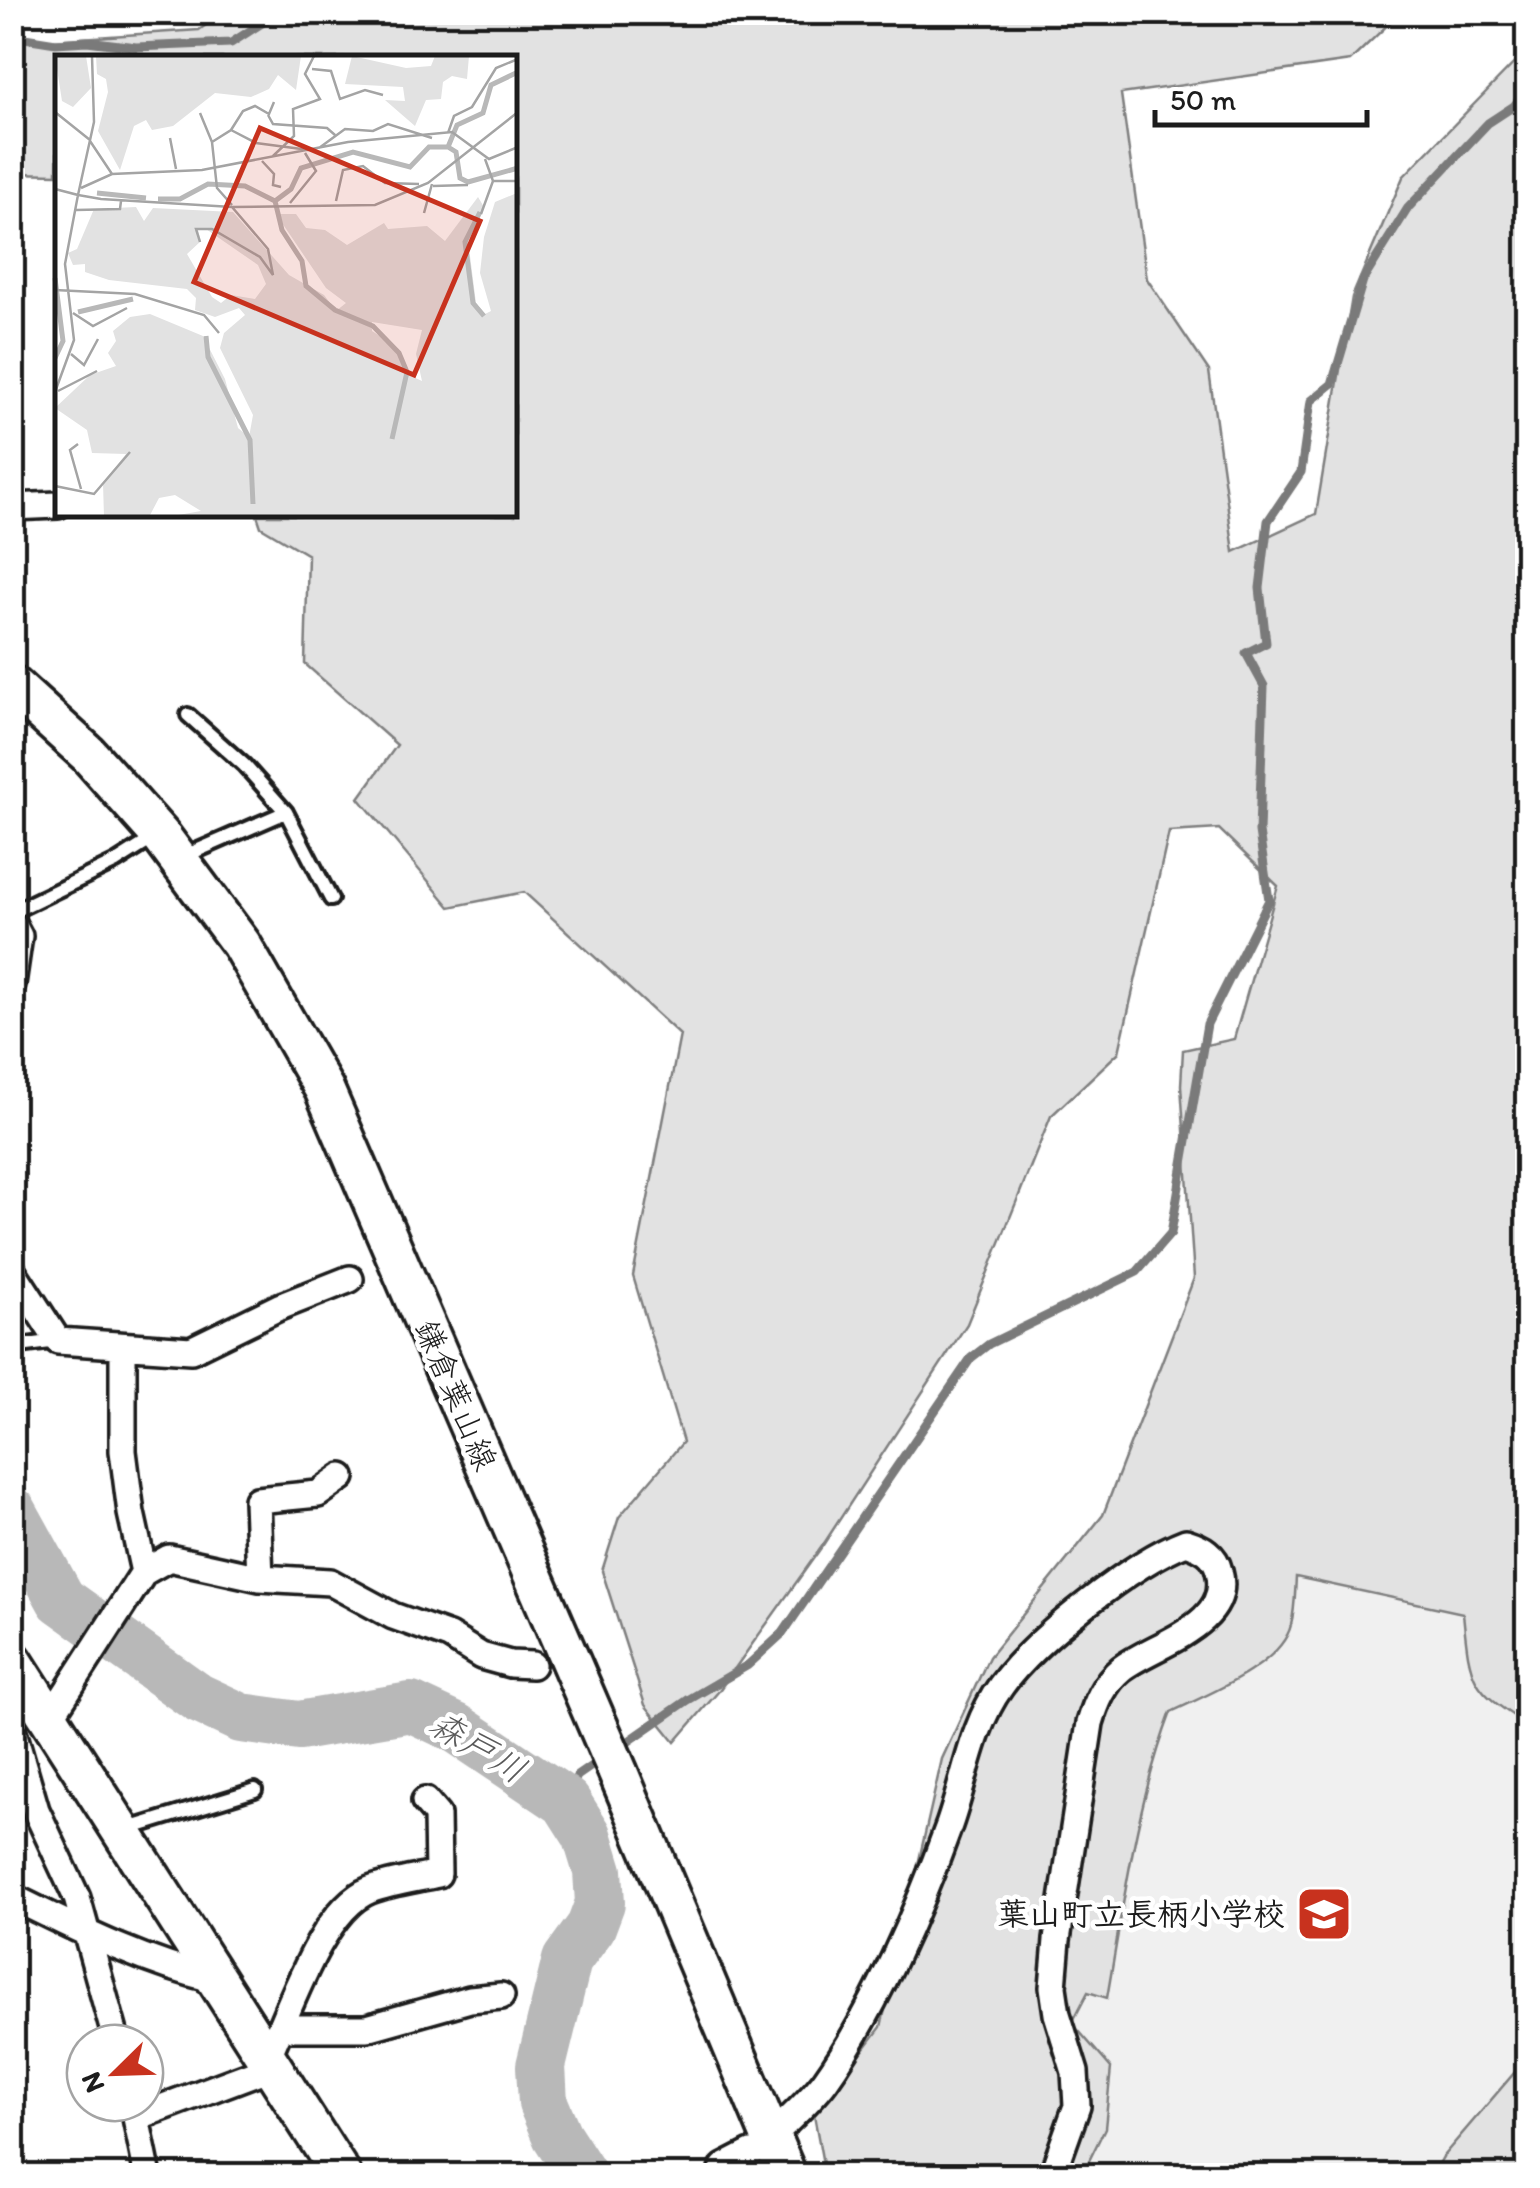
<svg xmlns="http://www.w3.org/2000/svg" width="1540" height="2188" font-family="Itim,'Klee One',sans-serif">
	<rect width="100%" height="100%" fill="#fff"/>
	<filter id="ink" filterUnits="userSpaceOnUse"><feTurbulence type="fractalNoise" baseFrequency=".01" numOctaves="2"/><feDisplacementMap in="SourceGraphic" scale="20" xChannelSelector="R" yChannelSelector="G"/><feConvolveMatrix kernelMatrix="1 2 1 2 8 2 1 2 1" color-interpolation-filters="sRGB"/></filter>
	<g filter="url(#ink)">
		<path fill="#f0f0f0" d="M1296,1576L1463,1613L1469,1668L1488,1699L1527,1725V1781L1514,1803L1520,1830L1527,1836V2058L1444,2155L1433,2175H1082L1105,2128L1072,2023L1088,1991L1107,1997L1136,1831L1154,1756L1171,1712L1224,1686L1271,1656L1291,1628Z"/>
		<path fill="#e2e2e2" stroke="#7f7f7f" stroke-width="2.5" d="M224,12L1400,13L1350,61L1121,94L1147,279L1209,371L1234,552L1316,514L1352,297L1403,177L1527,50V1725C1469,1687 1470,1681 1463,1613L1296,1577C1295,1592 1295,1610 1291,1625C1281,1666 1206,1695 1171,1712C1136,1805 1124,1901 1107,1998L1088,1992L1072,2023L1111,2068L1105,2128L1082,2175H825L814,2115L881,2027L942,1759L989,1657L1103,1515L1194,1278L1181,1085L1183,1050L1234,1039L1278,886L1219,829L1169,832L1119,1052L1051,1116L967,1324L823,1545L718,1692L675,1742L645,1705L602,1571L619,1517L683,1442L633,1276L680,1035L524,892L450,907L359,798L397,745L305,664L308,555L261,527L257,515H515V58H58L57,174L13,173L12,36L36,41L199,30Z
			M1527,2058V2175H1433L1444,2155Z"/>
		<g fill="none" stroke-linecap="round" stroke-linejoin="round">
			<path stroke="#7a7a7a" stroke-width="9" d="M12,36L56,43L87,41L136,47L231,43L279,12
				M616,1750L688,1700L748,1665L783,1633L971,1358L989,1344L1137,1272L1171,1233L1207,1024L1269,900L1259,832L1264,686L1246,653L1266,643L1260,588L1268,521L1301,472L1311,401L1332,384L1363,280L1408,208L1488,123L1514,106L1528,88
				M566,1802L577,1776L603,1758"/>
			<path stroke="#b8b8b8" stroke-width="50" d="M12,1511L61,1600L198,1698L241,1718L299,1726L411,1707L456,1728L566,1802L587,1835L598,1871L600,1903L591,1927L567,1960L541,2066L543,2103L557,2136L583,2176"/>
			<g stroke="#1c1c1c" stroke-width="20">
				<path id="lane" d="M286,812L331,899
					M180,858L286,812L244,765L188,715
					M12,912L116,862L157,836
					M12,1347L58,1341
					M125,1830L255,1790"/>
			</g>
			<g stroke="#1c1c1c" stroke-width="32">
				<path id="street" d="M12,507L58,505
					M12,923L19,936L12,984
					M12,1270L58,1341L191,1350L279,1307L350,1279
					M123,1348V1451L131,1513L144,1572
					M260,1578L257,1500L318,1494L342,1477
					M50,1718L144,1572L169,1558L260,1578L330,1582L393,1616L449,1636L481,1656L510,1664L532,1665
					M12,1728L36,1810L77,1898L117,2043
					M12,1897C79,1930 144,1963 217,1980
					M281,2028H367L470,1999L501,1996
					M267,2058C289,2012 321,1909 370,1890C391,1882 416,1879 438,1874L437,1815L425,1801
					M133,2103L148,2176
					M137,2117L273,2066
					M772,2136C789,2119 810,2101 825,2081C873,2014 920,1906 948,1828C965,1782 971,1727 1001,1686C1034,1640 1133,1562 1186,1542C1202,1547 1215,1554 1219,1571C1234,1626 1152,1644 1121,1669C1104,1683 1096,1703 1090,1723L1057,1940L1053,1987L1057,2014L1075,2072L1077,2106L1052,2176
					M721,2176L724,2167L751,2153"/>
			</g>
			<g stroke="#1c1c1c" stroke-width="45">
				<path id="secondary" d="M12,685L88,754L160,835L241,944L324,1089L618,1772L787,2176
					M12,1660L342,2176"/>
			</g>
			<use href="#lane" stroke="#fff" stroke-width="12"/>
			<use href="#street" stroke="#fff" stroke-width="25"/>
			<use href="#secondary" stroke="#fff" stroke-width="38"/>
		</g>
	</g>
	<defs>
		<g id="school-square" transform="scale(2.875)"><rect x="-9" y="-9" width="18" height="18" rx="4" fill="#c8321e" stroke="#fff"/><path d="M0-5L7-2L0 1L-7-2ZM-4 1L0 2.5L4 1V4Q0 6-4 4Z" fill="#fff"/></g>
	</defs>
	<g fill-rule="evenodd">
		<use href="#school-square" x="1324" y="1914"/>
	</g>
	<g text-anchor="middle" stroke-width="9" stroke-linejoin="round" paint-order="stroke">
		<g font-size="32" fill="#1c1c1c" stroke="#fff">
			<text transform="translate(456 1395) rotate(67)" y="11">鎌倉葉山線</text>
		</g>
		<g font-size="32" font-weight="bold" fill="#1c1c1c" stroke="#fff" text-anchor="end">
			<text x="1285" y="1925">葉山町立長柄小学校</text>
		</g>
		<g font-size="35" font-style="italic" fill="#5a5a5a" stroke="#fff">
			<text transform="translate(478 1747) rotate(31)" y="12">森戸川</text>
		</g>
	</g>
	<g transform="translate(55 55)">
		<rect width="462" height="462" fill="#fff"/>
		<path d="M0,1H31L36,33L18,52L7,46ZM41,1H246L241,35L223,20L214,34L196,42L160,38L118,71L97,75L91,65L79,71L65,115L43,76L53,37L51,24L42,19ZM297,1L351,13L376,11L380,1H414L412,24L397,21L388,27L386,44L371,45L360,71L330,45L350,46L348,32L290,29ZM462,138V462H112L146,456L120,440L104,443L94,462H49L48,428L71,399L37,398L32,375L0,353L35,320L61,311L53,298L61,286L58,276L75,262L95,259L148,281L170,324L183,373L194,382L198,360L165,293L169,278L190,260L184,253L160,262L140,255L141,243L132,234L54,225L30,217V209L18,210L13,198L22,194L39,154L81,152L89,166L98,153L178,157L234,220L269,240L281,256L291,248L271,233L221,159H241L251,173L270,175L292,190L329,168L333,174L372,171L390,186L423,142L429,152L413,185L421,248L430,259L436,256L425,218L429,182L440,147ZM151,174L203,210L211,229L200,244L176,240L166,248L157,242L132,199L146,186L143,175ZM317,267L367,275L361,299L367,326L356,321L337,289L317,276Z" fill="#e2e2e2" fill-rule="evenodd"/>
		<path fill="none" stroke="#b8b8b8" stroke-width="5" d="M393,92L402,70L428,58L436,30L463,17M42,138L91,143M103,144H125L153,129L190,131L220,146L236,134L246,113L298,97L355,112L374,92H393L401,97L405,123L413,127L463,113M220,146L227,175L247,206L251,231L280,255L318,271L344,298L352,317L337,384M425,157L410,187L418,248L429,261M0,223L8,286L0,303M23,257L78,244M151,281L153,302L195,385L198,449"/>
		<path fill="none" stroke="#a4a4a4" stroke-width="2.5" d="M37,1L39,67L23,140L46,144L177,152L320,150L373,128L463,57M257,14L276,16L285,44L310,35L328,40M0,57L35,85M145,58L157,87L162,133L177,150M213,60L218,69L272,73L280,80M176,75L201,88L254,95M393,78L399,61L417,52L441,13L463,4M115,83L121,114M35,86L57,119M157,87L176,75L188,56L200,51L214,59L219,47M264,93L290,74L318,76L333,69L377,83M218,101L239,81L238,54L265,44L250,19L259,1M430,104L438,126H463M207,106L219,119L218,130L226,132M378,131L413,130M26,133L57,119L147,115L293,87L397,77L434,104L463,92M0,134L23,140L10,209L19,285L0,337M281,146L288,115L308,111L330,128L364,129M235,148L261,116L250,98M21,155L65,154L66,146M369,158L377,129M426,159L438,126M145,187L141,174H157L205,202L218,220L213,194L177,152M0,235L80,239L149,260L164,278M18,258L38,271L72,253M16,299L29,310L43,284M3,336L42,316M23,389L15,395L26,434M0,431L39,439L75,397"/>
		<path fill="#c8321e" fill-opacity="0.15" stroke="#c8321e" stroke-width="5" d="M205,73L425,166L359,320L139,227Z"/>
		<rect width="462" height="462" fill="none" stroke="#1c1c1c" stroke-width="5"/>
	</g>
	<rect width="1540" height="2188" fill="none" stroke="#fff" stroke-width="50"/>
	<rect x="25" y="25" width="1490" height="2138" fill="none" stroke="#1c1c1c" stroke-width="4" filter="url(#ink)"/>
	<g transform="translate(115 2073) rotate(247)"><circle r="48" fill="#ffffff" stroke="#a4a4a4" stroke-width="2.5"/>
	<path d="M0-8L18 38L0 25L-18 38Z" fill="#c8321e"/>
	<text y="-15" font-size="28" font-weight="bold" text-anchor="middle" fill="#1c1c1c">N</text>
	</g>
	<path d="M1155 110v15h212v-15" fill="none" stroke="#1c1c1c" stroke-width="5"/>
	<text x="1170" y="110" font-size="30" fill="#1c1c1c" stroke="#ffffff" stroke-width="8" paint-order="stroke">50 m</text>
</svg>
